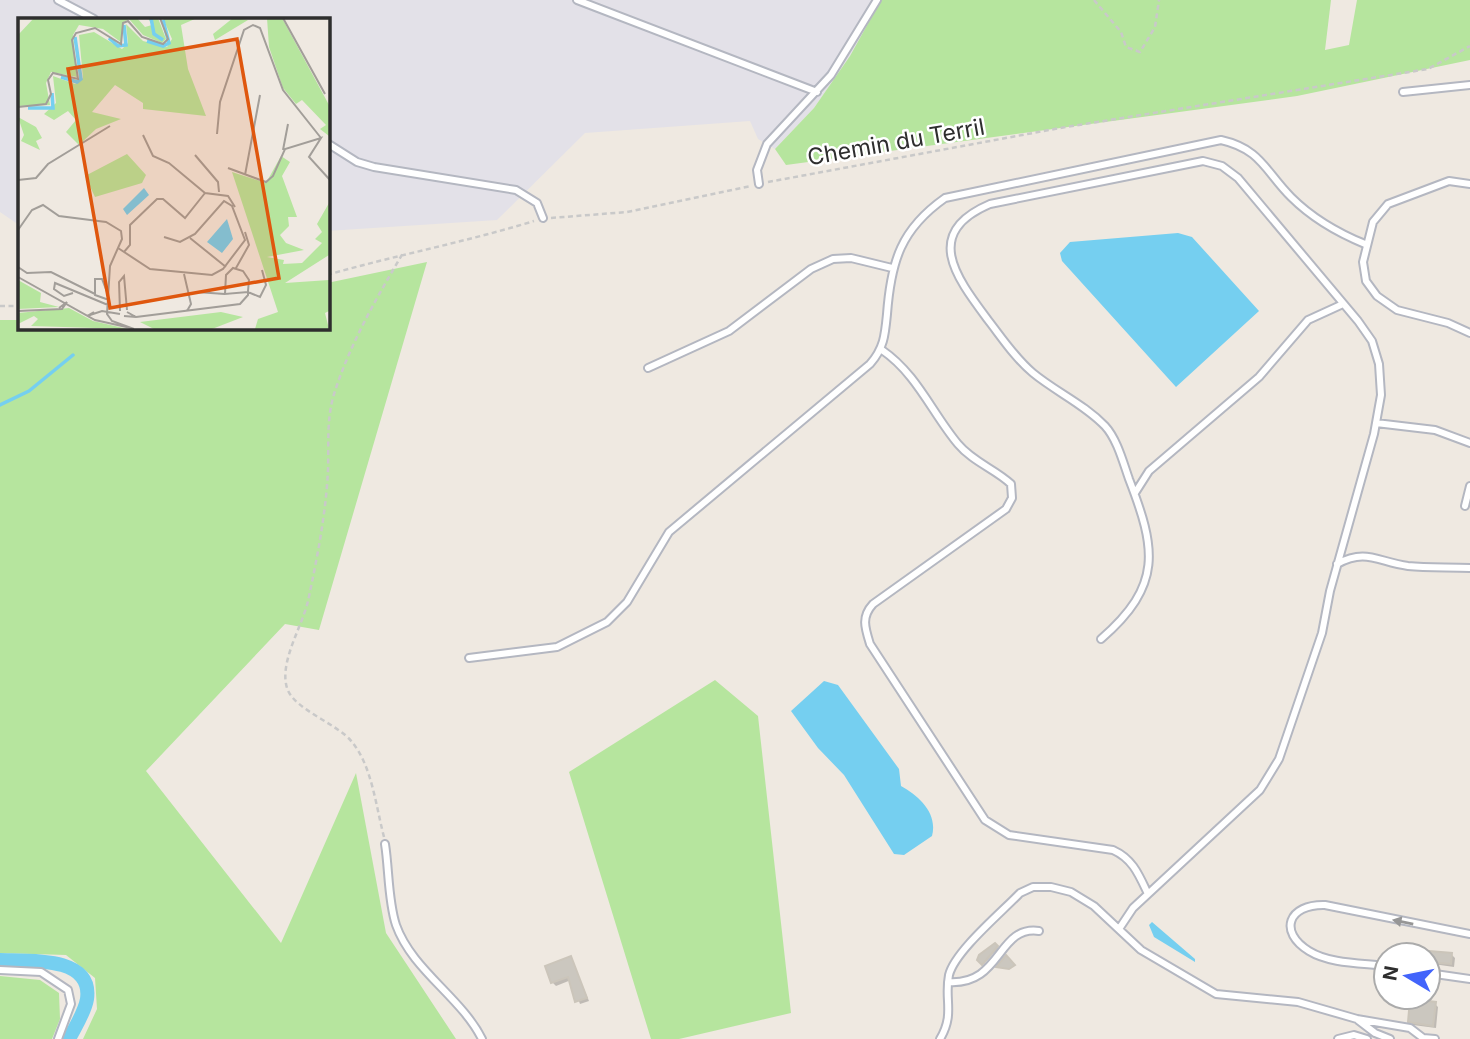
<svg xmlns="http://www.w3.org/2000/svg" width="1470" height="1039" font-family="Inter,sans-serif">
	<rect width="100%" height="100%" fill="#efe9e1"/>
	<path fill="#e3e1e8" d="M0,0H881L850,56L814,108L775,149L758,139L750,121L585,133L497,220L327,231V19H19V225L0,212Z"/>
	<path fill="#b6e59e" d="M881,0H1331L1325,50L1349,45L1357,0H1470V60L1297,96L786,165L775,149L814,108L850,56Z
		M427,262L319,630L285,624L146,771L281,943L356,773L386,933L456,1039H83L97,1009L95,978L66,955L0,953V320H19V327H327V283Z
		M715,680L758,716L791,1013L679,1039H651L569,772Z
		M0,976L40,980L59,993L60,1019L52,1039H0Z"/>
	<path fill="#75cff0" d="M1178,233L1192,237L1259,311L1176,387L1062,261L1060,253L1070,242Z
		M824,681L838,685L899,769L901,786C919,796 938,813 932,836L904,855L894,854L844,775L818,748L791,711Z
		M1152,922L1195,959V962L1154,937L1149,925Z"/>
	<path fill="#0003" d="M995,945L998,948L984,964L979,960Z
		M1452,955L1455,958L1454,967L1433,964L1430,961Z
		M571,958L589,1001L580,1004L571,980L556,986L552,982Z
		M1435,1004L1438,1007L1436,1028L1413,1025L1410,1021Z"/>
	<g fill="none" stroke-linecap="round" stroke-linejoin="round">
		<path stroke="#75cff0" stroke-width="3.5" d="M0,405L29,391L73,355"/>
		<path stroke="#75cff0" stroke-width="14" d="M0,960C26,961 93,955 87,999C85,1012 75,1027 69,1039"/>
	</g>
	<path fill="#cbc7bf" stroke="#cbc5ba" stroke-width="2" d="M995,943L998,946L982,965L977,960L979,955Z
		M1429,951L1452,953L1451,964L1428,962Z
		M1006,955L1015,965L1009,969L996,967Z
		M571,956L587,998L575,1002L568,977L551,983L545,966Z
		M1410,999L1436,1002L1433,1026L1408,1022Z"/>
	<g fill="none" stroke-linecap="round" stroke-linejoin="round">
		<g stroke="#b4b7c1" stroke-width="10">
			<path id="service" d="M58,0L94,19
				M577,0L817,92
				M1403,92L1470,85
				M327,143L357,162L374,167L516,190L537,203L543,218
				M759,184L757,170L767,144L831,75L877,0
				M1470,184L1449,181L1388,204L1373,222L1363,262L1366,281L1377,296L1397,310L1448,323L1470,333
				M882,350C917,374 932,413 958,444C973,462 995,469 1011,484L1012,498L1006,509L873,604C861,617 865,628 870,644L985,820L1009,835L1113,850C1133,859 1139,875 1148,894
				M648,368L729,331L811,269L833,259L851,258L892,268
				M1376,423L1435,430L1470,443
				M1135,493L1149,471L1259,377L1308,320L1343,304
				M1465,506L1470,486
				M1337,564C1366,548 1378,562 1408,566C1428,568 1449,567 1470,568
				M1101,639C1163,585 1156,549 1129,479C1123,462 1117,439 1105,426C1084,404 1056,392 1033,373C1015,358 1002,338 988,320C956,277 922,233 990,204L1203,161L1222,166L1238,178L1358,321L1372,341L1379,364L1381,395L1374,434L1330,591L1322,633L1279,759L1260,790L1133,908L1119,929
				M469,658L557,647L607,622L627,602L669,532L870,364C884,348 885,335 887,314C891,261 901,229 945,198L1221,140C1261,149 1265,171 1291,197C1312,218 1338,233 1365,244
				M385,844C389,869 388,901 396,925C412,970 461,997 482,1039
				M1386,966C1362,963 1330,964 1309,951C1278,932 1288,904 1325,905L1470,934
				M0,970L41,972L68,990L71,1004L58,1039
				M1428,973L1470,979
				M948,982C1002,986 997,925 1039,931
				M1358,1020L1375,1033L1390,1039
				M940,1039C955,1014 944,1000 949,975C955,951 1002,912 1020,893L1033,887H1051L1071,892L1094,906L1141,950L1216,994L1298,1002L1357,1019L1410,1028L1423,1038L1435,1039
				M1338,1039L1354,1035L1367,1039"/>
		</g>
		<path stroke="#c9c9c9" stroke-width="2.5" stroke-dasharray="5 3.5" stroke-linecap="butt" d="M1094,0L1121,32L1126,47L1140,52L1155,27L1159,0
			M768,182L1060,128L1428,69L1470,46
			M551,218L627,212L751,186
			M327,275C396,255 466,242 534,221
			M0,306H19
			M384,837C376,807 372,766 352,742C337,723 294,710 287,688C279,662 302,627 308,601C317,559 326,513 328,470C329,443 326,418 335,391C351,342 377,297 403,253"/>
		<use href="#service" stroke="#fff" stroke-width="6"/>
	</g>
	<defs><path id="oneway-solid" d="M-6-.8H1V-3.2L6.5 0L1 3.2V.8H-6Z" transform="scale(1.75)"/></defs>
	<use fill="#969696" href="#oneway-solid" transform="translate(1403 922) rotate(-168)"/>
	<g text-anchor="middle" stroke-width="5" stroke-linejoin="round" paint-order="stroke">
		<g font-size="23" fill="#2e2e2e" stroke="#fff">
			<text transform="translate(896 142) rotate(-10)" y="8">Chemin du Terril</text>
		</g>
	</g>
	<g transform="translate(18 18)">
		<rect width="312" height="312" fill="#efe9e1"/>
		<path d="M16,0H119L127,9L134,7L130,0H140L148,21L144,25L125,17L111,1L104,5V25L85,11L61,7L55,17L59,59L33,54L28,65L32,87L0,88V17ZM145,0H179L163,7L170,51L188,98L125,91V85L97,67L74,94L103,101L78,111L61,127L48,114L58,102L50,93L36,102L26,96L38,85L35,58L57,66L65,60L61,17L76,14L104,31L110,25L108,6L125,23L149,29L154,21ZM215,0L230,2L197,22L195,16ZM249,0H264L311,87V118L302,111L308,107L284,82L278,86L265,70L251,29ZM0,99L18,109L24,120L18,123L22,132L3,123L6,117ZM109,136L128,157L124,165L77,179L67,158ZM263,138L272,144L264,158L279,199H270L271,208L262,217L268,225L286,232L249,239L266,242L265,246L284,245L304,225L297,221L304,214L299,206L311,185V237L267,265L311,262V293L307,295L311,311H210H237L240,301L260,294L214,154L248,165ZM0,262L23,275L22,284L41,289L0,291ZM51,290L75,303L110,311L13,308L20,301L16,298L0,306V295ZM203,294L225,299L194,311H136L122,304Z" fill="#b6e59e"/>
		<path d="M126,170L131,177L109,197L105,191ZM209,201L215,221L204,235L189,224Z" fill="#75cff0"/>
		<path fill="none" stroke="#75cff0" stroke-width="3.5" d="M133,0L136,16L145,22M91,20L100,28L108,27L106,7M129,23L145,28L151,25L145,2M43,59L59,64L63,61L57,19M10,90H35L34,75"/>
		<path fill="none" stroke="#a29e99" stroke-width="2" d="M265,0L307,76M0,89L28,86L33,76L30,62L35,55L60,61L54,22L58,15L77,10L103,26L105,5L110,3L124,19L145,26L150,21L142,0M199,116L202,84L226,12L235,7L242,10L265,72L303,120M125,117L135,138L151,145L187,175L210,178L217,189M265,132L270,106M177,137L200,164L201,174M210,150L248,164L255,158L267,131L303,120L291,139L312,162M227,157L242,77M0,162L18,160L30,146L92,108M0,212L14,192L25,187L41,198L88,204L103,213L104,221L92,248L89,296L94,303L116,311M172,220L208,249M100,230L132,251L194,257L205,251L227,222L214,188L206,183L177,216L162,224L146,219M106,234L112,227V207L139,181H145L167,200L187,175M0,249L9,255L33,254L77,276M218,250L231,227L227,214M166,256L173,286L169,293M0,259L77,302L113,310M89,274L84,261H77V277L91,282M178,274L207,276M55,275L46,278L36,271L37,265L90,287M0,293L44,291L49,284L41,290M102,293L101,264L106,258L109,292M76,294L69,298L84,293L102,296M106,298L118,299L109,294M118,299L222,286L230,277V273L231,262L225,253L215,250L208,257L207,276L230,274L242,279L248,267L244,252"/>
		<path fill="#df570e" fill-opacity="0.15" stroke="#df570e" stroke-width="3.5" d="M219,21L261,260L92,290L50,51Z"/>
		<rect width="312" height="312" fill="none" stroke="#2e2e2e" stroke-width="3.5"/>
	</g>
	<g transform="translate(1407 976) rotate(280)"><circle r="33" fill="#ffffff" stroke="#ababab" stroke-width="2"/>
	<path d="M0-5L12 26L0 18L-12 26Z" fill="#4264fb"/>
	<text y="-10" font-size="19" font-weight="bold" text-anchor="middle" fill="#2e2e2e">N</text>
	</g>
</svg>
